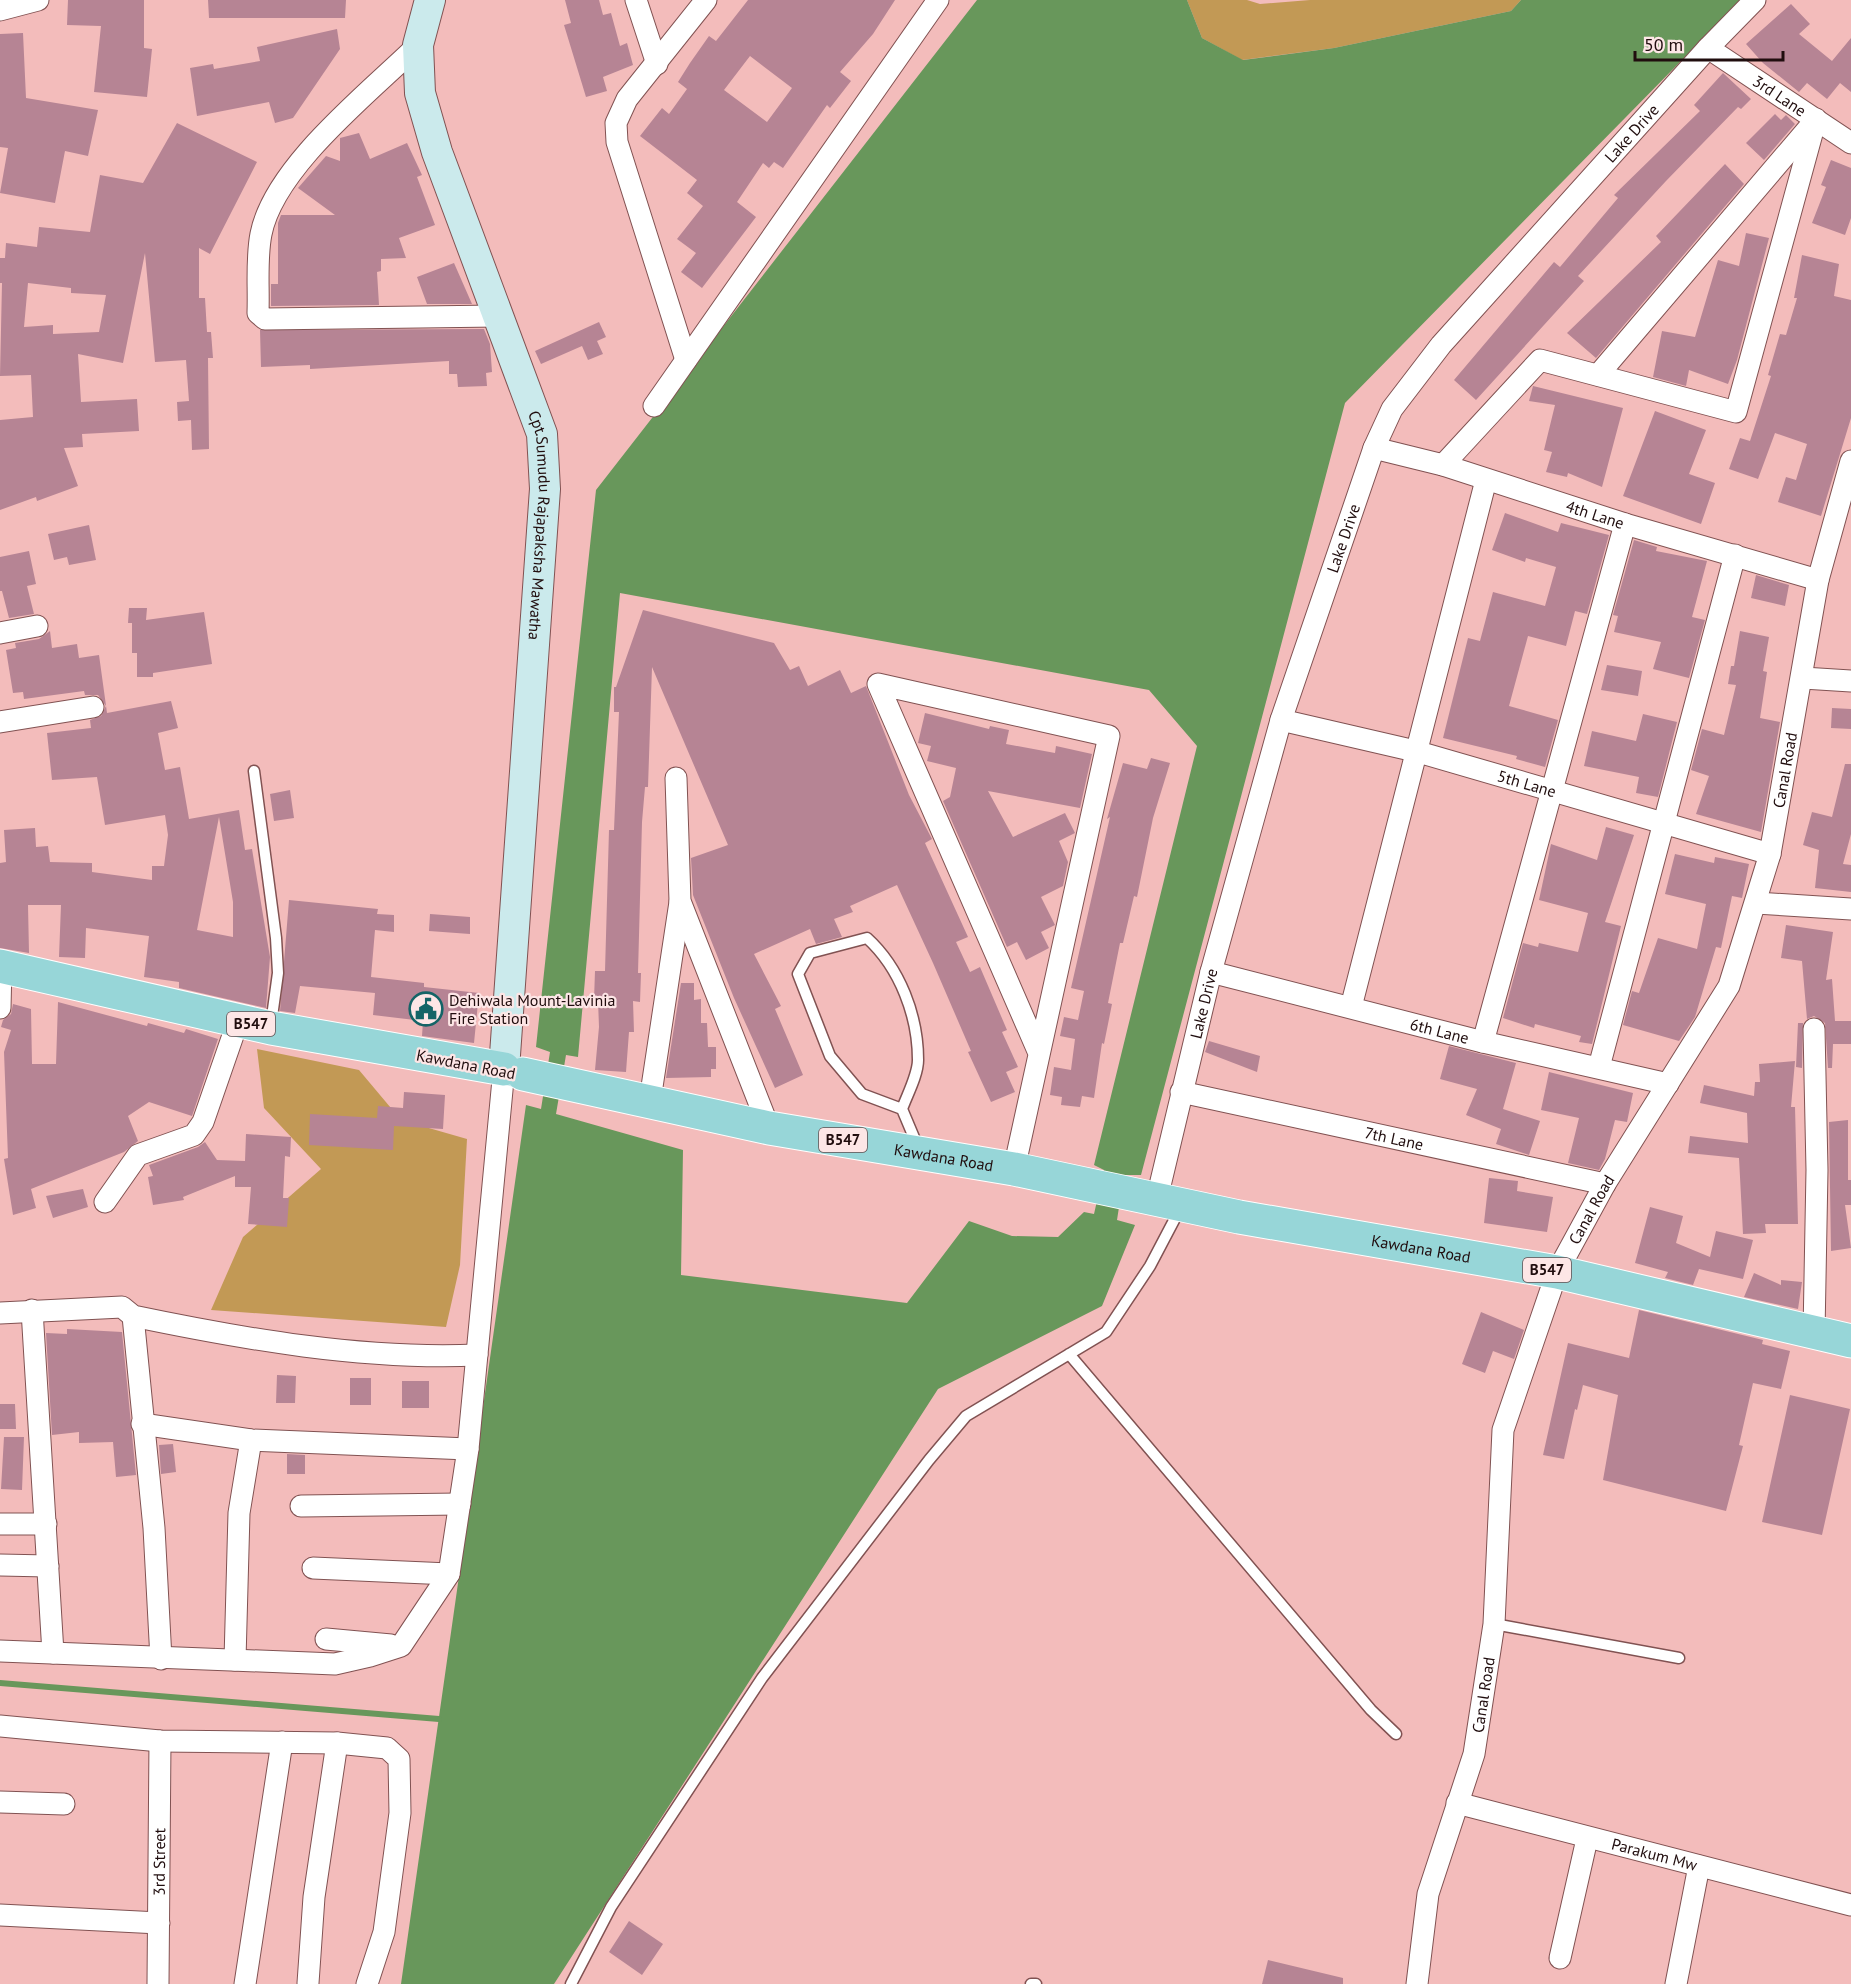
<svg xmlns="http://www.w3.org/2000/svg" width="1851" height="1984" font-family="'PT Sans',sans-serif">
	<rect width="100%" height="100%" fill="#f3bcbb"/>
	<path fill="#c29955" d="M1187,0H1247L1260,4L1310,0H1521L1511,11L1334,48L1242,60L1202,38Z
		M257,1049L359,1070L401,1120L467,1139L460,1265L446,1327L211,1310L243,1237L321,1169L264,1108Z"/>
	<path fill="#68975b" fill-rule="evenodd" d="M977,0H1187L1202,38L1243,60L1334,48L1511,11L1521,0H1741L1345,403L1141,1175H1124L1117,1220L1135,1225L1102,1306L938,1389L554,1984H401L526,1105L541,1109L550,1052L536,1047L596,490ZM620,593L1149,690L1197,746L1094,1165L1104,1170L1094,1214L1084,1212L1058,1237L1012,1236L969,1221L907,1303L681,1275L683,1150L556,1114L566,1055L578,1057Z"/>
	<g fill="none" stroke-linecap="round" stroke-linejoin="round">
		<path stroke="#68975b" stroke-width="6" d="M0,1683L439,1719"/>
	</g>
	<path fill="#b68494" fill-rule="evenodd" d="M68,0H144V48L152,49L147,97L94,92L101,26L67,25Z
		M208,0H346L345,18H209Z
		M565,0H599L603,15L611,13L620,46L627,43L633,65L603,77L607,91L586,97L564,25L571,23Z
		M748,0H895L873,34L840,72L851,81L830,108L827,105L783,168L774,162L769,168L763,163L737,202L756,217L702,288L681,272L696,253L677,239L703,206L687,193L697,180L640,136L662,108L669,114L687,89L678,82L690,63L709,36L716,41ZM750,56L792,88L767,122L724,90Z
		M1791,4L1810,24L1799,34L1832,61L1851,38V92L1840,83L1827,99L1807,83L1799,92L1763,63L1746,44Z
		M337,29L340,49L293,118L275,123L269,102L197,116L190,68L213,64L214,69L260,61L257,47Z
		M23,33L26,98L98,110L88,156L65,151L55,203L0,193L8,148L0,147V34Z
		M1723,73L1751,99L1741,109L1738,107L1666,181L1578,276L1584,281L1476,400L1454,380L1554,262L1560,267L1618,198L1614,195L1700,111L1694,105Z
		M1775,114L1781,120L1786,115L1795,124L1764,160L1746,143Z
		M177,123L257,162L210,254L199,248V298H205L207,332H211L213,358H208L209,449L192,450L191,420L178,421L177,402L189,401L186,360L155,362L145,253L123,363L78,354L81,402L137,399L139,431L82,434L83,447L64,448L78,486L37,501L36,497L0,510V420L33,417L31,375L0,376L2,283H0V258H5L6,243L37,247L39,227L90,232L100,175L143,183ZM28,283L71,288V293L106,295L99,332L53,334V325L24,327Z
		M359,133L370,159L407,143L422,175L417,177L435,225L399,238L406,258L381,259V271L377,272L379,305L271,306V284H278V223L281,215H335L298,188L326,156L340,161V138Z
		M1831,160L1851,168V218L1845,235L1812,223L1826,187L1821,185Z
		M1725,164L1744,184L1596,358L1567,333L1661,242L1656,236Z
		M1746,233L1769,238L1737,360L1728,384L1689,370L1686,386L1653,377L1662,331L1695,337L1718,260L1739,266Z
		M1802,255L1839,264L1834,296L1851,300V418L1821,516L1778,502L1786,477L1796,480L1807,444L1775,433L1758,479L1729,469L1740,438L1750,441L1771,376L1768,375L1780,334L1786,335L1797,298H1794Z
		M454,263L472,304H427L417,277Z
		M599,322L606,337L597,341L603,354L588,360L582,346L541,364L535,351Z
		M484,329L490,344L492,372L486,373L487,386L458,387L457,374H449V361L310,369V365L261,367L260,330Z
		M1533,386L1623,408L1602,487L1568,473L1567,477L1546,472L1552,452L1544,450L1555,405L1529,401Z
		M1655,411L1706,430L1689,474L1715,483L1701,524L1623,496Z
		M1505,513L1558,532L1561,523L1609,535L1587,614L1575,611L1566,646L1528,636L1509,706L1558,720L1545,767L1516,759L1517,756L1443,738L1468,638L1480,641L1493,592L1545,606L1556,567L1526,558L1525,562L1492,550Z
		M89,525L96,560L69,565L67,557L54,560L48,534Z
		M1634,540L1657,547L1656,551L1707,561L1692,617L1705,620L1689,678L1653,669L1661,642L1614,632L1618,616L1613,615Z
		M29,551L36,584L27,586L34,614L9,618L2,591H0V557Z
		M1756,575L1789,585L1785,606L1751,598Z
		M129,608H147L146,620L204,612L212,664L153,673V677H137V653H132V623H128Z
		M643,610L774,643L790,670L799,666L808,686L840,670L851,693L866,686L909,795L932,839L925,843L968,937L956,942L970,972L980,967L1007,1030L1002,1032L1018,1067L1006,1072L1015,1092L991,1102L968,1052L971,1051L933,963L897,885L850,906L853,912L834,919L842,937L816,944L810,929L754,954L781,1006L775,1009L803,1075L775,1088L734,998L693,895L691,858L728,845L652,667L648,787H645L642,822L638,973H641L640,1002L633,1001L634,1032H629L626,1072L595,1070L599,1027L598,1000H594L595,971H605L609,830H614L619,712H614V687H616Z
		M50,631L52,648L77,644L79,658L99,655L107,713L171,701L178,728L158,733L165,770L180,767L189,819L239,810L245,850L252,849L270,957L266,1008L179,988V982L144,977L149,936L86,928L85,958L59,957L61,905H28L29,953L0,948V863L6,862L4,830L35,828L36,847L48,846L50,862L92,863V872L152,880V866H164L168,835L165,815L105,825L97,777L52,780L47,733L91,728L90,720L101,716L106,706L98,695H85L84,691L24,699L23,692L13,693L6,650L16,648L15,643L39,639ZM219,817L233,902V937L197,930Z
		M1740,631L1769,637L1763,671L1767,672L1760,718L1780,722L1761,832L1696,814L1709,776L1691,770L1702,729L1724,735L1736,685L1728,684L1731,666H1734Z
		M1607,665L1642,671L1638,696L1601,690Z
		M1832,708L1851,709V729L1831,728Z
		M925,713L989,729L990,726L1009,730L1006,744L1055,753L1056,746L1092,754L1080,808L988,791L1013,837L1065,813L1075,833L1059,841L1068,862L1063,886L1041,897L1055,925L1041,932L1049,948L1026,960L1017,942L1007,947L943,801L950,797L956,768L927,761L931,746L918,743Z
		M1643,714L1677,722L1658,797L1636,793L1639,777L1584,766L1592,731L1636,741Z
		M1151,758L1170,763L1153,818L1137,897L1134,896L1123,943H1120L1108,1003L1112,1004L1104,1044L1102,1043L1094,1098L1082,1096L1080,1107L1061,1105L1062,1097L1050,1095L1054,1067L1071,1070L1075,1039L1060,1036L1064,1017L1078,1020L1084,991L1071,988L1110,817L1107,819L1123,763L1147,769Z
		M1845,764H1851V834L1843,864L1851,865V892L1815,888L1819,850L1803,845L1812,812L1832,817Z
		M290,790L294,818L274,821L270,794Z
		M1606,827L1634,835L1605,922L1621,926L1592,1044L1579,1042L1581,1036L1535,1024L1534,1028L1503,1018L1523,943L1538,947L1539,943L1578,952L1588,913L1539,900L1551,844L1597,860Z
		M1675,854L1714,863L1715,857L1749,864L1742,898L1732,896L1721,948L1716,947L1695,1017L1679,1041L1623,1025L1632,991L1639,993L1658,938L1697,949L1706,904L1665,894Z
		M289,900L378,909L377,914L394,915V932L375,930L371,977L424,983V987L479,993L474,1043L422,1036L423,1021L373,1015L375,993L300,986L295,1013L280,1011Z
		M430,914L470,917V934L429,931Z
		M1786,925L1833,932L1826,980L1832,979L1835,1021H1851V1044H1833L1832,1068H1828L1825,1023L1814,1016L1807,1019L1802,961L1781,958Z
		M681,983H694V1000L701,999V1023H707L708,1047H716V1069H711V1077L666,1078Z
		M58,1002L147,1026L148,1023L184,1033L186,1029L218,1039L192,1116L149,1102L128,1116L138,1141L124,1152L31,1189L36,1208L13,1215L4,1159L8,1158L4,1052L11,1030L1,1027L3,1020L11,1014L13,1004L31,1009L32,1064H56Z
		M1798,1023H1803L1802,1068L1796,1067Z
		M1209,1041L1260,1056L1257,1072L1205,1052Z
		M1449,1046L1516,1063L1503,1109L1540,1121L1529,1155L1496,1144L1501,1129L1466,1115L1477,1089L1440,1079Z
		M1795,1061L1791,1107H1795L1798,1224H1765L1766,1233L1743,1234L1739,1158L1688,1153L1690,1136L1748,1143L1747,1113L1700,1103L1704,1085L1754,1096L1755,1082H1760L1759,1064Z
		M1549,1072L1633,1093L1627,1122L1615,1120L1605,1159L1599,1170L1568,1163L1579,1118L1541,1110Z
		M404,1092L445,1095L443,1129L394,1126L393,1150L309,1145L310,1114L377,1118L378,1106L403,1108Z
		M1848,1120V1180H1851V1205H1845L1851,1248L1831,1251L1829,1122Z
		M246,1134L291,1137L290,1157L285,1156L283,1198H289L287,1227L248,1224L251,1187H235V1176L183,1197L184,1200L153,1205L148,1177L153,1176L149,1165L198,1147L205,1142L217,1160L245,1161Z
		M1489,1178L1518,1181L1517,1191L1553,1197L1547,1232L1484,1223Z
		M83,1189L88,1207L53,1218L46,1196Z
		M1650,1207L1683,1216L1676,1243L1710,1257L1716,1231L1753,1240L1743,1279L1699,1269L1693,1285L1665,1278L1668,1272L1635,1263Z
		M1754,1273L1781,1285V1280L1802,1282L1798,1309L1744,1297Z
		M1639,1310L1763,1340L1762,1344L1790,1351L1781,1389L1753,1383L1739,1445L1743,1446L1726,1511L1603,1480L1618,1395L1583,1385L1577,1410L1575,1409L1564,1459L1543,1455L1568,1343L1629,1358Z
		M1481,1312L1524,1330L1514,1359L1493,1351L1485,1373L1462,1364Z
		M67,1329L122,1332L136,1475L116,1477L113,1442L79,1443V1432L52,1435L46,1333L67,1334Z
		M277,1375L296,1376L295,1403H276Z
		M350,1378H371V1405H350Z
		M402,1381H429V1408H402Z
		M1790,1395L1850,1409L1822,1535L1762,1522Z
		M0,1404H15L16,1429H0Z
		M4,1437H24L22,1490L1,1489Z
		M173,1444L176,1472L161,1474L159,1445Z
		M287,1454L305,1455V1474H287Z
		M629,1921L663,1944L642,1975L609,1952Z
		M1268,1960L1343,1978V1984H1262Z"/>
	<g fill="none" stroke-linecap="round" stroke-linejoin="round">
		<g stroke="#815252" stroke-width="13">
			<path id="lane" d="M254,771L276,938L278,973L271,1024
				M902,1109L862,1094L830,1056L798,974L810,953L867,938C900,968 918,1016 918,1060C918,1075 907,1095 902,1109L918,1147
				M1069,1354L1371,1710L1396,1734
				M1494,1624L1679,1658
				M571,1984L611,1907L762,1678L929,1460L966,1416L1106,1332L1150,1266L1181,1207
				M1031,1984H1036"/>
		</g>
		<g stroke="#815252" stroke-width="23">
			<g id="street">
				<path d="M636,0L657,64"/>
				<path d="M0,10L38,0"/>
				<path d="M418,45C369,93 274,167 261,234C256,259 259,288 258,313L265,319L498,316"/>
				<path id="s1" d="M1708,48L1851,143"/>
				<path d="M686,360L617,142L616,123L627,99L706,0"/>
				<path d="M1598,375L1812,124"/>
				<path d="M654,406L938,0"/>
				<path id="s2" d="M1374,448L1443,465L1625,524L1818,580"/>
				<path d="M1443,465L1540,360L1736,412L1816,119"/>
				<path d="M0,633L37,626"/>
				<path d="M1803,678L1851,681"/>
				<path id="s3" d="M1281,720L1415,751L1770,854"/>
				<path d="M0,722L93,707"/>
				<path d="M676,778L680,901L769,1128"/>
				<path d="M1756,903L1851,909"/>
				<path id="s4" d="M1211,972L1483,1042L1668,1084"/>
				<path d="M1351,1007L1486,480"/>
				<path d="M0,1008L1,966"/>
				<path d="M1814,1029L1817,1170L1814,1333"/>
				<path d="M1483,1042L1625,524"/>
				<path d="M1599,1067L1735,555"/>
				<path id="s5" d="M1181,1092L1605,1184"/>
				<path d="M650,1100L680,902"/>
				<path d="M1014,1169L1109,736L878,684L1038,1051"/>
				<path id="s6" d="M1157,1198L1211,972L1281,720L1374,448L1392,409L1441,345L1708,48L1755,0"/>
				<path d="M105,1202L138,1155L194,1135L203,1122L238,1021"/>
				<path d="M32,1310L53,1653"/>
				<path d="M0,1313L122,1307L133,1316C243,1339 364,1360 477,1355"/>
				<path d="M133,1316L154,1528L161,1659"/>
				<path d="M142,1424L251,1440L468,1449"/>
				<path d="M301,1506L460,1504"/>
				<path d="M0,1524H46"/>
				<path d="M0,1565L48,1566"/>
				<path d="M313,1568L449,1574"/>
				<path d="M326,1639L391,1645"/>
				<path d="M0,1651L335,1664L370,1656L401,1646L449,1574L468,1449L504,1069"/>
				<path d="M235,1660L239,1513L251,1440"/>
				<path d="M0,1726L160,1741L337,1743L387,1748L399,1759L400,1813L384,1932L367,1984"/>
				<path d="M0,1802L64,1804"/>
				<path id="s7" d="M1457,1803L1851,1905"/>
				<path d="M0,1915L159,1923"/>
				<path d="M1560,1958L1587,1839"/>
				<path d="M308,1983L314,1897L337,1743"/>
				<path id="s8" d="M158,1984L160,1741"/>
				<path d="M245,1984L282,1742"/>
				<path id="s9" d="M1417,1984L1428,1894L1474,1754L1494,1624L1503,1430L1557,1272L1605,1184L1729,986L1770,854L1818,580L1851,461"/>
				<path d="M1676,1984L1699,1866"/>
			</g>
		</g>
		<g stroke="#815252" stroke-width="32">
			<g id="secondary">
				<path id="s10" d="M430,0L418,45L420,93L437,152L542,434L545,489L504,1069L523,1074"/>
			</g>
		</g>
		<g stroke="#fff" stroke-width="35">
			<g id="primary">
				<path d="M0,966L271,1028L504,1069"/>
				<path id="s11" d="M523,1074L769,1128L1014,1169L1239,1217L1557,1272L1851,1341"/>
			</g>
		</g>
		<use href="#lane" stroke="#fff" stroke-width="10"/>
		<use href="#street" stroke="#fff" stroke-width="21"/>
		<use href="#secondary" stroke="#cbeaec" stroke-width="30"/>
		<use href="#primary" stroke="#97d6d8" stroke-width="33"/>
	</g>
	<defs>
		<g id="civic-ring" transform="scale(1.725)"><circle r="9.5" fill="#fde6e6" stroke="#146467" stroke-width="1.5"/><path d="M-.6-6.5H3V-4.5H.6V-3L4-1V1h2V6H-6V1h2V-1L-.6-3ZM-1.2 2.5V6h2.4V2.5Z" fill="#146467"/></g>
	</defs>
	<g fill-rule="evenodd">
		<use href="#civic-ring" x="426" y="1009"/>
	</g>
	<g text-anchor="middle" stroke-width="4.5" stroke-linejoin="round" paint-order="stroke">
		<g fill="#fde6e6" stroke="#624e4f" stroke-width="1.5">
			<rect x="227" y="1012" width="48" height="24" rx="4.5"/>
			<rect x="819" y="1128" width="48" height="24" rx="4.5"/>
			<rect x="1523" y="1258" width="48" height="24" rx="4.5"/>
		</g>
		<g font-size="15" font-weight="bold" fill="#200d0e">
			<text x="251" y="1029">B547</text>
			<text x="843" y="1145">B547</text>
			<text x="1547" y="1275">B547</text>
		</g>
		<g font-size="16" fill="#200d0e" stroke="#fde6e6">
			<text dy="6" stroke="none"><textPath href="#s1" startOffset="86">3rd Lane</textPath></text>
			<text dy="6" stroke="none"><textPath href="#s6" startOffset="1190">Lake Drive</textPath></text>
			<text dy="6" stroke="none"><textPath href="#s2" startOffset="231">4th Lane</textPath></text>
			<text dy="6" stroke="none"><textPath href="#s10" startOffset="548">Cpt.Sumudu Rajapaksha Mawatha</textPath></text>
			<text dy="6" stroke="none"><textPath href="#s6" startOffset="686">Lake Drive</textPath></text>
			<text dy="6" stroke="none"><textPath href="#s9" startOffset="1288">Canal Road</textPath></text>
			<text dy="6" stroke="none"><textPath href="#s3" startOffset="254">5th Lane</textPath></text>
			<text dy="6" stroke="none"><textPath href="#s6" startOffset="200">Lake Drive</textPath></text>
			<text dy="6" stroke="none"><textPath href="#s4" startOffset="236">6th Lane</textPath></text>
			<text transform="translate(466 1064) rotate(11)" y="6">Kawdana Road</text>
			<text dy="6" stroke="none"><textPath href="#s5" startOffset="218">7th Lane</textPath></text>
			<text dy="6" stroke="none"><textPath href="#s11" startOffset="429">Kawdana Road</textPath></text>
			<text dy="6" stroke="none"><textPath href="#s9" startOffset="802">Canal Road</textPath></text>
			<text dy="6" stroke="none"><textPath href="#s11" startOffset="915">Kawdana Road</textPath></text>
			<text dy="6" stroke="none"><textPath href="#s9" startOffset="298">Canal Road</textPath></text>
			<text dy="6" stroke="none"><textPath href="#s7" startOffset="204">Parakum Mw</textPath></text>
			<text dy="6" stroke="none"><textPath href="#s8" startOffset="122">3rd Street</textPath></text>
		</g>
		<g font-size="16" fill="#200d0e" stroke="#fde6e6" text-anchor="start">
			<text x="449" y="1006">Dehiwala Mount-Lavinia<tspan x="449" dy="18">Fire Station</tspan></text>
		</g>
	</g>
	<path d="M1635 51v9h148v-9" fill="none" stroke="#200d0e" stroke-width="3"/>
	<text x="1644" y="51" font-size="18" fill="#200d0e" stroke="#fde6e6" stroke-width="4.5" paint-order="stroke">50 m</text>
</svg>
